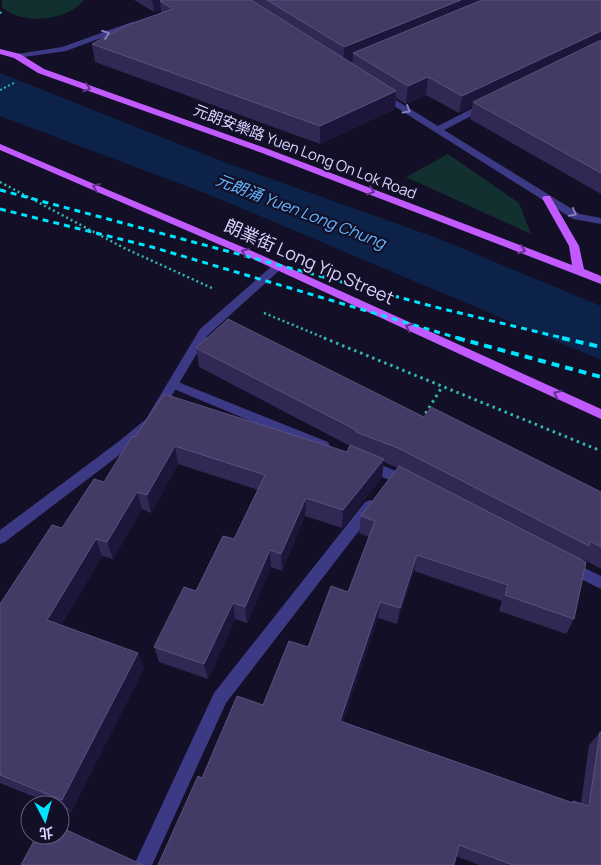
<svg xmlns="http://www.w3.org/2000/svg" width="601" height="865" font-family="Manrope,'Noto Sans TC',sans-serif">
	<rect width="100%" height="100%" fill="#130f26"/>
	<path fill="#12302f" d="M2,0H84C67,21 22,26 2,7Z
		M448,154L519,203L531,234L406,177Z"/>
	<path fill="#0c2248" d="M0,73L232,165L437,238L601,306V360L210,195L0,116Z"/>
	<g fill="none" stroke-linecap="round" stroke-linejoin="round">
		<path stroke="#2fb8b0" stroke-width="2" stroke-dasharray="2 2.5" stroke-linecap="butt" d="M0,12L2,14
			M0,90L14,83"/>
		<path stroke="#2fb8b0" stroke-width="2.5" stroke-dasharray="2 3" stroke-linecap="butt" d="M0,182L124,248L214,289
			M264,313L327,339"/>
		<path stroke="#2fb8b0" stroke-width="3" stroke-dasharray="2.5 4" stroke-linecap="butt" d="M324,338L601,451
			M422,419L442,387"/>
		<path fill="#3d3a85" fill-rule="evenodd" d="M173,380L328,442L330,446L328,450H320L169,387L167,384Z
			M367,459L413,478L415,482L413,486L408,487L403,486L362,468L361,464L362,460Z
			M370,500L375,502L377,506L375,510L226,703L152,865H134L214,693L365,502Z
			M570,561L601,576V589L565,571L563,567L565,563Z"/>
		<path fill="#3d3a85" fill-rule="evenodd" d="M132,22L139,24L66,51L17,58L13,56L17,54L62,47Z
			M381,91L438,126L483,103H489V107L444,130L580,214L601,218V224L573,219L378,96V92Z
			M277,264L281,265L282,267L281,269L208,335L154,425L126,450L5,542L0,544V530L118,442L146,419L200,329L273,265Z"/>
		<path fill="#c25bff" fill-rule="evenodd" d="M0,49L20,54L44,69L268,149L572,265L569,246L542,198L544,196H550L579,246L584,269L601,276V284L262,153L38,73L14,58L0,54Z
			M0,144L261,255L601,409V419L253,259L0,150Z"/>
		<path stroke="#00e5ff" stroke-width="3" stroke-dasharray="6 5" stroke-linecap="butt" d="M0,190L435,307L567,339
			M0,209L152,247L461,339"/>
		<path stroke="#00e5ff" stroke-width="4" stroke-dasharray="8 6" stroke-linecap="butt" d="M457,338L601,377
			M562,338L601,347"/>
	</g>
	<path fill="#312854" d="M134,0H601V194L470,119L472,107L459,113L426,95L406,104L396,98L395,109L320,144L95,62L92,44L161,13V10L154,12Z
		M196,348L424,417L601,492V569L583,559L574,619L566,634L499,611L502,601L414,571L397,624L378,618L343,722L571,802L573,801L581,803L589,745L600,732L601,865H479L456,856L202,778L263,705L308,647L348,592L369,537L359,533L361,516L398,468L384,462L382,477L342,528L305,516L282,571L271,567L247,623L235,619L208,679L159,662L154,647L234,539L258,490L178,464L151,513L142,509L113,559L102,556L61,625L144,668L71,812L60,807V805H55L0,783V604L62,528L104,482L135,437L347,452L350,446L199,367Z"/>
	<path fill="#1d163a" d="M152,0H188L160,1L161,10L154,12Z
		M461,0H499L353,53V61L343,65L344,47Z
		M601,31V46L473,102L472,107L459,113L462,96Z
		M428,77L426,95L406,104L408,86Z
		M396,91L395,109L320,144V126Z
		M175,446L178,464L151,513L147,495Z
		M384,459L382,477L342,528L343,510Z
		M137,492L142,509L113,559L107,542Z
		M306,498L305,516L282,571L281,554Z
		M96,539L102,556L55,635L47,620Z
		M270,550L271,567L247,623L245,607Z
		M417,555L414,571L397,624L400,608Z
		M380,602L378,618L339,734L340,721Z
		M233,603L235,619L208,679L204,664Z
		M138,653L144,668L71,812L62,800Z"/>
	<path fill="#433a66" stroke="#5a527e" d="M162,0H251L396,91L320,126L92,44L127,25L173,9L160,1Z
		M267,0H461L344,47Z
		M482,0H601V31L462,96L428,77L408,86L353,53Z
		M601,40V173L473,102Z
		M228,319L424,417L431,407L601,492V547L590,541L589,546L398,448L356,432V430L196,348Z
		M164,394L347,452L350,445L384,459L343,510L306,498L281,554L270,550L245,607L233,603L204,664L154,647L184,587L196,591L223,536L234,539L265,475L175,446L147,495L137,492L107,542L96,539L47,620L138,653L62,800L0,775V604L52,525L62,528L94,479L104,482L132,436L135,437Z
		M399,466L586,562L574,619L505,595L508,585L417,555L400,608L380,602L340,721L573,803V801L589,806L600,732H601V865H513L459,845L454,865H158L198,776L202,778L237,696L263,705L289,641L308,647L331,586L348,592L375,521L361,516Z
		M60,827L143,865H21L37,835H60Z"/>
	<defs><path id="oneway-chevron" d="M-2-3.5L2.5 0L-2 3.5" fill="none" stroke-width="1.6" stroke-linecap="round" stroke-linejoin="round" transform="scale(1.25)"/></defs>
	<g stroke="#837fbc">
		<use href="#oneway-chevron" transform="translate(106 34) rotate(-20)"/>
		<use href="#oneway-chevron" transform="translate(407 110) rotate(31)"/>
		<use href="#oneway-chevron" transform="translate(573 213) rotate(28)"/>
	</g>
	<g stroke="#623188">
		<use href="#oneway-chevron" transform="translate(87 88) rotate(19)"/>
		<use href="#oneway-chevron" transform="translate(96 187) rotate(-157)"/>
		<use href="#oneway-chevron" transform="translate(371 191) rotate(21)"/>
		<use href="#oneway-chevron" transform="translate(522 250) rotate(21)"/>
		<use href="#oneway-chevron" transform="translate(245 252) rotate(-157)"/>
		<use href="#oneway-chevron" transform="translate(409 327) rotate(-155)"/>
		<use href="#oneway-chevron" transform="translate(557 394) rotate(-155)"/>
	</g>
	<g text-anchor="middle" stroke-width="4.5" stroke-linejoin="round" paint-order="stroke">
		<g font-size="15" fill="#d9d4ff" stroke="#130f26">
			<text transform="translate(305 152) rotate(21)" y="5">元朗安樂路 Yuen Long On Lok Road</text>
		</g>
		<g font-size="16" font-style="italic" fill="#62b6ff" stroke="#130f26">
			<text transform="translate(301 211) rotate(21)" y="6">元朗涌 Yuen Long Chung</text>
		</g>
		<g font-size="18" fill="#d9d4ff" stroke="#130f26">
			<text transform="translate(309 262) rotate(24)" y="6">朗業街 Long Yip Street</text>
		</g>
	</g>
	<g transform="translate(45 820) rotate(174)"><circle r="24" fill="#130f26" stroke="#625e7d"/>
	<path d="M0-4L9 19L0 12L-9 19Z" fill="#00e5ff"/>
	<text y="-8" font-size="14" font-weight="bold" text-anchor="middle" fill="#d9d4ff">北</text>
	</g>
</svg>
